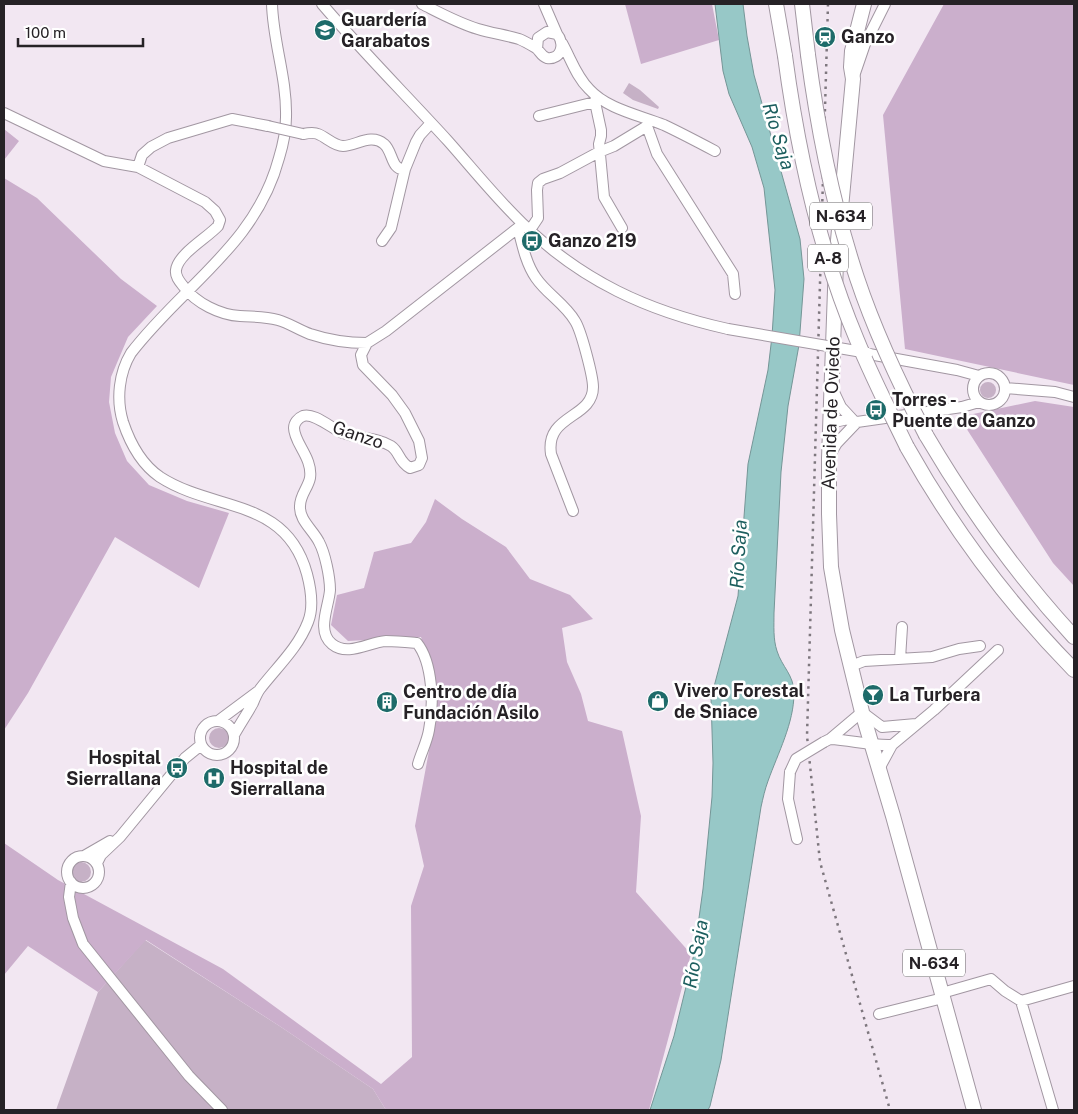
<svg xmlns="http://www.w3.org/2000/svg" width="1078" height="1114" font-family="'Public Sans',sans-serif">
	<rect width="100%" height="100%" fill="#f2e7f2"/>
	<path fill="#c6b1c6" d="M629,83L640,90L659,107L658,109L633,100L623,93Z
		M980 390a8 8 0 1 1 16 0a8 8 0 1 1-16 0Z
		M209 738a10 10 0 1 1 20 0a10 10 0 1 1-20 0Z
		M71 872a10 10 0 1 1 20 0a10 10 0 1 1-20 0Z
		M145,940L281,1027L373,1089L386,1110H56L98,992Z"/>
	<path fill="#cbafcc" d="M625,4H712L719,40L641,64Z
		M944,4H1074V385L905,349L883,115Z
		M4,129L19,141L4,160Z
		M4,178L37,198L121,279L157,306L128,337L111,377L109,402L115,433L127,461L149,485L187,501L229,513L199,588L115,537L28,693L4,730Z
		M1035,401L1074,407V586L1053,563L959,417Z
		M435,499L462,519L506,547L530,579L570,595L593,619L562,628L567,662L581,694L588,721L622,731L641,816L636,892L691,954L649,1110H386L373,1089L281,1027L146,940L98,992L28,946L4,975V843L58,880L223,969L381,1084L412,1057L411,906L424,866L415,826L437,708L427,657L421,637L348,641L331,625L337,595L364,588L374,552L411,543L426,522Z"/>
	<path fill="#97c8c7" stroke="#759697" d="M715,4H743L747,36L754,75L800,239L804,279L799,345L788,406L781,472L774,613C774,626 773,639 777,651C782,667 794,675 794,693C794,723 778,753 768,781C765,789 763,798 761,807L721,1060L710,1106L708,1110H650L674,1036L694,954L703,889L712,797L713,763L711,698L738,596L748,464L768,370L772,336L775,290L764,188L752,147L729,94L723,71Z"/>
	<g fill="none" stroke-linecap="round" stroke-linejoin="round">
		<g stroke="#a297a2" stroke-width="12">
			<path id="minor" d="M322,4C362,51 406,95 448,141C472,168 495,197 522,223C582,281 647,311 728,329
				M422,4C440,13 458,23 478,29C491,33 505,35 519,39C524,41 531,45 536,48C540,51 541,56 547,58C562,60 565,43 557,34L547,32L538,38L537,49
				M544,4L557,34
				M562,43C571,59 576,76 589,89C607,109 639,115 664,125C681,133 698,142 715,151
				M853,79L865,44L885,4
				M596,97L595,102L601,130V136L599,144L604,197L622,228
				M4,113L104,161L138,167L205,202L215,211L220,220L218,226C207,238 178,254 176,270C175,277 180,282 184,287C196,303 220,315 240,316C254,317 264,316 278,320C289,323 299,330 310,334C328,340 348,343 367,343
				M539,116L595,102
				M647,126L657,154L733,274L735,294
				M303,134C308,133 314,132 318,134C326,137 334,146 343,146C356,146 371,133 384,144C393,151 391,171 405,169L416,142L420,135L431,123
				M138,167L142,155L151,147L168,138L232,119L268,126
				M518,228C522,244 526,264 536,278C547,294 565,304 575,321C581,330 593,376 593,387C593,419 545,414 551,454L573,511
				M530,230L538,218L537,190L538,183L543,179L560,173L599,152L614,146L647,126L649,121
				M382,241L391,228L405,169
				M869,354L957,370L979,376
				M973 389a16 16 0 1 1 32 0a16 16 0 1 1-32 0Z
				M1005,388L1055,392L1074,397
				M833,390L841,407L853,420
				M830,423L848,419L857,422L962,407L979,402
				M831,453L837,443L857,422
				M900,659L902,627
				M851,666L864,661L932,657L959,649L980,646
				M200 738a17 17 0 1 1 34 0a17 17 0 1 1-34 0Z
				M218,721L257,692
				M234,735C240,724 247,714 253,703C255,698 257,693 260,689C277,667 298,648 308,622C314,607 311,589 307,574C286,497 214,512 160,477C141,464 130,443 123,422C116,399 119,373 131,353C183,285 256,245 279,158C283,145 286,131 286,117C287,78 273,42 272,4
				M830,739C851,740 871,746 892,745
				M824,742L830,739L862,712L882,727L916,724
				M418,764C421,753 427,742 429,730C434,706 433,663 417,643C406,642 396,641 386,641C369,642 348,657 332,644C316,631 329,606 330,590C330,577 325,553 319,542C313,530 299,520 300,506C300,495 308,488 310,478C313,458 294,443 294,428C294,423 298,418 303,416C314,412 332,429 343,433C358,439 377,437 391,446C400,452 398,461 410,468L419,465L422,458L419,441L405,413L392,395L363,365L361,355L367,343L386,331L523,224
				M879,769L892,745L934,710L998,650
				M790,772L788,799L797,839
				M67 872a16 16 0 1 1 32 0a16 16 0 1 1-32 0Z
				M84,856L110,841
				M97,863L101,855L120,837L185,758L201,745
				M71,882L69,897L73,918L83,944L189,1076L222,1110
				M942,993L991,979L1005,991L1021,1001
				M1021,1001L1053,1110
				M1021,1001L1074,986
				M879,1014L943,998"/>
		</g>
		<g stroke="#a297a2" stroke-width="16">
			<path id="highway" d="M776,4L785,56
				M802,4L808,55
				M864,4L852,51L851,67L853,79L836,262L829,458V514L831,567L842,630L862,712L893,816L974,1110
				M926,435C969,508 1017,575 1074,637
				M907,447C953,529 1009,604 1074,670"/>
		</g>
		<use href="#minor" stroke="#fff" stroke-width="10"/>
		<use href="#highway" stroke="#fff" stroke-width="14"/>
		<path stroke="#7e777e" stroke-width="2.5" stroke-dasharray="2.5 5" stroke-linecap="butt" d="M828,4L807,736L820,862L890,1110"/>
		<g stroke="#a297a2" stroke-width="12" stroke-linecap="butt">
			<path id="minor-bridge" d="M268,126L303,134
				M728,329L868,353
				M790,772L796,759L824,742"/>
		</g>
		<g stroke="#a297a2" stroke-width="16" stroke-linecap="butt">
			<path id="highway-bridge" d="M808,55C818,130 833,206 857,278C875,332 900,385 926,435
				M785,56C798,153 819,250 857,340C872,377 890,412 907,447"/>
		</g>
		<use href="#minor-bridge" stroke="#fff" stroke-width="10"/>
		<use href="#highway-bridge" stroke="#fff" stroke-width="14"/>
	</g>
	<defs>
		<g id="school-disc" transform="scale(1.125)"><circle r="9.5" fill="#1e6b6a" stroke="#fff"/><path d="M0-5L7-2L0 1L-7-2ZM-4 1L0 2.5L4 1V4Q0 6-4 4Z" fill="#fff"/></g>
		<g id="station-disc" transform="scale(1.125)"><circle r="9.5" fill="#1e6b6a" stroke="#fff"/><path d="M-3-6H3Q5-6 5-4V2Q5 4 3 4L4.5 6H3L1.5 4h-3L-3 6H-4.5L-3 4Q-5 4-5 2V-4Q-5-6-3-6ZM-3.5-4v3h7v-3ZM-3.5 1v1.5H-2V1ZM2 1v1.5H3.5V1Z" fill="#fff"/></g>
		<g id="bus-disc" transform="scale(1.125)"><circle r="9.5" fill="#1e6b6a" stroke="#fff"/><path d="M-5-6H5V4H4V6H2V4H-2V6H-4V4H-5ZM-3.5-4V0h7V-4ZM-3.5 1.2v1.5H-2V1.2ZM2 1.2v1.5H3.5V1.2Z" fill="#fff"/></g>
		<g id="bar-disc" transform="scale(1.125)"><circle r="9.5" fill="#1e6b6a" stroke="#fff"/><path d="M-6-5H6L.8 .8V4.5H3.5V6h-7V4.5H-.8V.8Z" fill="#fff"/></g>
		<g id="shop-disc" transform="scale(1.125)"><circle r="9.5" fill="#1e6b6a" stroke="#fff"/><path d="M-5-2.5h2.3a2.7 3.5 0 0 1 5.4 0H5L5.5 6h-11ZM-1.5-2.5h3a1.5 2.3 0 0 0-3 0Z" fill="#fff"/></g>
		<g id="building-disc" transform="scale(1.125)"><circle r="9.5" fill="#1e6b6a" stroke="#fff"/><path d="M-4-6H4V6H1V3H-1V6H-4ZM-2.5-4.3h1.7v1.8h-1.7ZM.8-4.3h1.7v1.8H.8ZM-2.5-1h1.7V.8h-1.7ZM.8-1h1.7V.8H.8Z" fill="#fff"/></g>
		<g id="hospital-disc" transform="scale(1.125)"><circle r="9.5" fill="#1e6b6a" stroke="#fff"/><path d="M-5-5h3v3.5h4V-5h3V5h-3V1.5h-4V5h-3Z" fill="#fff"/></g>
	</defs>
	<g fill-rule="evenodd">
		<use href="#school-disc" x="325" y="30"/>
		<use href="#station-disc" x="825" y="37"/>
		<use href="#bus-disc" x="532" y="241"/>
		<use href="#bus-disc" x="876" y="410"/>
		<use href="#bar-disc" x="873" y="695"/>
		<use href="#shop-disc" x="658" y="701"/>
		<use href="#building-disc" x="387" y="702"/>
		<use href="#bus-disc" x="177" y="768"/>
		<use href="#hospital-disc" x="214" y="778"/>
	</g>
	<g text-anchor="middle" stroke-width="5" stroke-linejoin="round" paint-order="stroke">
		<g fill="#fff" stroke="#676467" stroke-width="1">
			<rect x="810" y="202.5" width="62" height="27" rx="4"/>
			<rect x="808" y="244.5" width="40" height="27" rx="4"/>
			<rect x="903" y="949.5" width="62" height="27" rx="4"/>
		</g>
		<g font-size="16" font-weight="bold" fill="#262226">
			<text x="841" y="222">N-634</text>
			<text x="828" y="264">A-8</text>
			<text x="934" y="969">N-634</text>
		</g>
		<g font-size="18" font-weight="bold" fill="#262226" stroke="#fff" text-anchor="start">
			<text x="341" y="26">Guardería<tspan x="341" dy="21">Garabatos</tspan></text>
			<text x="841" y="43">Ganzo</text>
			<text x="548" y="247">Ganzo 219</text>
			<text x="892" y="406">Torres -<tspan x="892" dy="21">Puente de Ganzo</tspan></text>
			<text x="674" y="697">Vivero Forestal<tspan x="674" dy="21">de Sniace</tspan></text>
			<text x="403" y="698">Centro de día<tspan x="403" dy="21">Fundación Asilo</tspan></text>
			<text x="889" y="701">La Turbera</text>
			<text x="161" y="764" text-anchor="end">Hospital<tspan x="161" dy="21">Sierrallana</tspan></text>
			<text x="230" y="774">Hospital de<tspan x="230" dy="21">Sierrallana</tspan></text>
		</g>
		<g font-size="18" fill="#262226" stroke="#fff">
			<text transform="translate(831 413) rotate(-88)" y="6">Avenida de Oviedo</text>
			<text transform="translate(358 435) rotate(19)" y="6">Ganzo</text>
		</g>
		<g font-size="19" font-style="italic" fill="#1c5e5e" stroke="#fff">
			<text transform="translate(779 136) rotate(73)" y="7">Río Saja</text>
			<text transform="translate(738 554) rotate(-87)" y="7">Río Saja</text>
			<text transform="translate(695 954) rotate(-80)" y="7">Río Saja</text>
		</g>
	</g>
	<rect width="1078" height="1114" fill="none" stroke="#262226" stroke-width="10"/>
	<path d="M18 38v8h125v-8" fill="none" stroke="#262226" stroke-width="2.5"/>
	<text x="25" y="38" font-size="15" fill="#262226" stroke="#ffffff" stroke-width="4" paint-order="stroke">100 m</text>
</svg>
